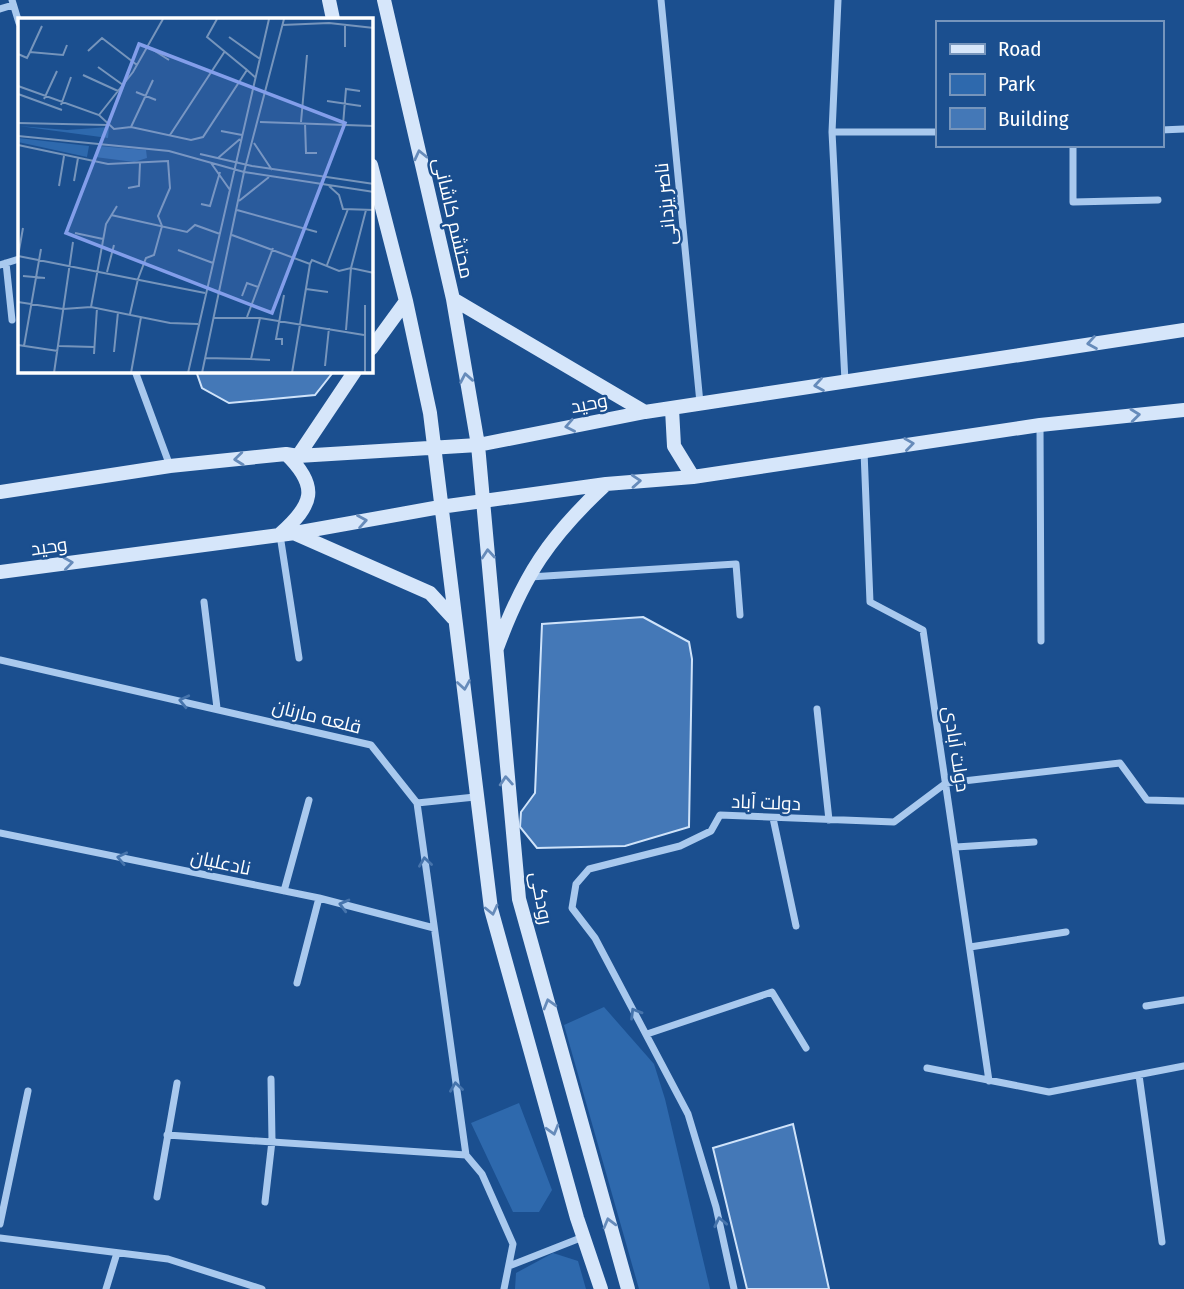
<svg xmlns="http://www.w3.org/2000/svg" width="1184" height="1289" font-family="'Fira Sans Condensed',Cairo,sans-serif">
	<rect width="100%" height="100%" fill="#1b4f8f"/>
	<path fill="#2e69ad" d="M604,1007L654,1064L665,1099L710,1289H639L564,1025Z
		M519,1103L552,1190L539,1212H513L471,1123Z
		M553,1253L578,1261L586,1289H515L516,1273Z"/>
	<path fill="#4478b7" stroke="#cfe3fa" stroke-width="2" d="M196,371H334L315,395L229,403L202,388Z
		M643,617L689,642L692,659L689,827L625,846L537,848L520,827L521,812L535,793L542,624Z
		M793,1124L829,1289H747L713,1148Z"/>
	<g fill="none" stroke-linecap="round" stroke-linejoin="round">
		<path stroke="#a9c9ee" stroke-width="7" d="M12,0L19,23
			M661,0L700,403
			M838,0L832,132L845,381
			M0,9L13,5
			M1161,130L1184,129
			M832,132H937
			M1073,145V202L1158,200
			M6,263L12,320
			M0,265L19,259
			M135,371L170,466
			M1040,425L1041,641
			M864,451L870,602L923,630L989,1081
			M280,535L299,658
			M530,577L736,564L740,615
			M204,602L217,708
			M0,660L371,745L417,803L466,1155
			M817,709L829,820
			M417,803L475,797
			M773,818L796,926
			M0,833L319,898L434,928
			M956,847L1034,842
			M284,891L309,800
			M970,947L1066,932
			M297,983L319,898
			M1146,1006L1184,1000
			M647,1034L772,992L806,1048
			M927,1068L1049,1092L1184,1066
			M1139,1075L1162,1242
			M167,1135L466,1155
			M466,1155L482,1174L513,1244L504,1289
			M157,1197L177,1083
			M265,1202L272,1141L271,1079
			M0,1224L28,1091
			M0,1238L168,1259L262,1289
			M509,1266L583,1237
			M106,1289L117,1253
			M734,1289L716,1207L688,1114L595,938L572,908L576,884L589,869L680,846L711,831L720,815L894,822L946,783L1120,763L1147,800L1184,801"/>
		<path stroke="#d6e6fa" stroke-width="14" d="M329,0L333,19
			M384,0L453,299L478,445L519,899L628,1289
			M371,165L406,301L430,413L491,909L577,1218L601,1289
			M453,299L645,412
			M371,349L406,301
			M672,409L674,446L693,477
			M298,456L355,371
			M0,492L170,466L286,454L298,456L478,445L645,412L1184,330
			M280,534C313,505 320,487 286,454
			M296,534L430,593L453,618
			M0,572L295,533L440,507L606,484L693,477L1040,425L1184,410
			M497,648C524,575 549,537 606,484"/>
	</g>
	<defs><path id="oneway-chevron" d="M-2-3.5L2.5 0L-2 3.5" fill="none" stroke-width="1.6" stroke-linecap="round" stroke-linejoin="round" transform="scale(1.75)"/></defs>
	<g stroke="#668bba">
		<use href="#oneway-chevron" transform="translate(420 155) rotate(-103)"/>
		<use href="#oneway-chevron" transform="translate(1092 343) rotate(171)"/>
		<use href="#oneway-chevron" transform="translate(466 378) rotate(-100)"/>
		<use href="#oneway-chevron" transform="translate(819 385) rotate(171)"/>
		<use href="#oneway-chevron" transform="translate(1135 415) rotate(-6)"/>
		<use href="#oneway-chevron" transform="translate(570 426) rotate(169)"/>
		<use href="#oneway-chevron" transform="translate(909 444) rotate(-8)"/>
		<use href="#oneway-chevron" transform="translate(239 459) rotate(174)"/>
		<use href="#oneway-chevron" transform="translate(636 481) rotate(-4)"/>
		<use href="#oneway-chevron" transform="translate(362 521) rotate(-10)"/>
		<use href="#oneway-chevron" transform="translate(488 554) rotate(-95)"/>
		<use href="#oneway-chevron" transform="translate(68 563) rotate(-8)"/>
		<use href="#oneway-chevron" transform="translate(464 685) rotate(81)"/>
		<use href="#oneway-chevron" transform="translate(506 781) rotate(-94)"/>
		<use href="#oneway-chevron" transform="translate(492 910) rotate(77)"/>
		<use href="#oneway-chevron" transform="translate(549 1004) rotate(-106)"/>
		<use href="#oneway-chevron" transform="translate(553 1130) rotate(74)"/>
		<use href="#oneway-chevron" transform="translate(609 1223) rotate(-105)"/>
	</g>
	<g stroke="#4674ac">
		<use href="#oneway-chevron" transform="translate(184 701) rotate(-167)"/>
		<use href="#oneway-chevron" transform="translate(122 858) rotate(-168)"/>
		<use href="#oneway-chevron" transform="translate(425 862) rotate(-98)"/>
		<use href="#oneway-chevron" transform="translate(344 905) rotate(-165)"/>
		<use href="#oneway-chevron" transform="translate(635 1013) rotate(-121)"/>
		<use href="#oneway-chevron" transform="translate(456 1087) rotate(-98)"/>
		<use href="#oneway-chevron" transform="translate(720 1222) rotate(-102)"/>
	</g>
	<g text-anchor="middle" stroke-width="5" stroke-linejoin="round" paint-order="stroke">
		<g font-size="19" fill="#fff" stroke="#1b4f8f">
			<text transform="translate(665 204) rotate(-96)" y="7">ناصر یزدانی</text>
			<text transform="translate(454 218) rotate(77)" y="7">محتشم کاشانی</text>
			<text transform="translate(589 403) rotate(-11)" y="7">وحید</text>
			<text transform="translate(49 546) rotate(-8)" y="7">وحید</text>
			<text transform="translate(317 716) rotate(14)" y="7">قلعه مارنان</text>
			<text transform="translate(957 749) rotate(81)" y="7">دولت آبادی</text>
			<text transform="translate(766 802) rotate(2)" y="7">دولت آباد</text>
			<text transform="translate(221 862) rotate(12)" y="7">نادعلیان</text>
			<text transform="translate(542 898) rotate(79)" y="7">رودکی</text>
		</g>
	</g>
	<g transform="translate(18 18)">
		<rect width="355" height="355" fill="#1b4f8f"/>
		<path d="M1,108L49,112L91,109L90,120ZM0,120L71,128L69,139L0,124ZM80,128L128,132L129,140L116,144L77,139Z" fill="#2e69ad"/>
		<path fill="none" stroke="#7695bc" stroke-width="2" d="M199,1L189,19L229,52M264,7L311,5L356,10M211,19L242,41M129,28L151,42M327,29V8M70,33L84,20L119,47M12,34L24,8M0,36L9,40L12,34L45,37L49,27M80,49L105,67M65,57L100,73M0,68L81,97L96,111L113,109L173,122L185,119L229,52L238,60M118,74L138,82M0,76L44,92M26,81L39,53M309,83L343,88M43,87L53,59M81,97L115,54L145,1M242,104L356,108M283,104L289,37M0,105L90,107M287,105L288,135H299M325,107L328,71L342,73M113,109L135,62M203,113L224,117M152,117L207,33M0,118L151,133L226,154L356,174M236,125L254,152M0,127L90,146L150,143L152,170L140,198L144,208L136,237L128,240L120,261L112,296M182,136L234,148L356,166M200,140L222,121M193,145L212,172M56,163L60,140M41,168L46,138M311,168L321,177L325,191L356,192M110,170L121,168L122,145M221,183L251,159M183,186L192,188L202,154M219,192L299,214M93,197L169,214L177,207L202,216M57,215L85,221M214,217L292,246L294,242L321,253L333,250L356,255M160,232L195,245M0,238L187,275M0,238L5,210M309,247L330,191M89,254L96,227M5,258L27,260M288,271L310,274M224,278L229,265L240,269M0,284L45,291L73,289L152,305L180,306M347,287V355M73,289L88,206L99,188M229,299L255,230M196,300H242L346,317M242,300L233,341L252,342M328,312L333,250L348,192M0,327L40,333M264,327V321H258L266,277M6,328L23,231M41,328L76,329M96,334L100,294M76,336L79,290M187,340L233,341M307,348L311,310M36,355L55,224M113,355L123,299M170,355L251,1M184,355L226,154L266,1M274,355L292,246"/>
		<path fill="#839eea" fill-opacity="0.15" stroke="#839eea" stroke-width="3.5" d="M121,26L327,105L254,295L48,215Z"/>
		<rect width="355" height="355" fill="none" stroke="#fff" stroke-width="3.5"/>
	</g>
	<rect x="936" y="21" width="228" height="126" fill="#1b4f8f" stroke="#7695bc" stroke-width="2"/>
	<rect x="950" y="44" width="35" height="10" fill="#d6e6fa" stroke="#7695bc" stroke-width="2"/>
	<text x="998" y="56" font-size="21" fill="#ffffff">Road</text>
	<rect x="950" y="74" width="35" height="21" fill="#2e69ad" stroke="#7695bc" stroke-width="2"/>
	<text x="998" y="91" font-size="21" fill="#ffffff">Park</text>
	<rect x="950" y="108" width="35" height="21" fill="#4478b7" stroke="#7695bc" stroke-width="2"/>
	<text x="998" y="126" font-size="21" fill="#ffffff">Building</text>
</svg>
